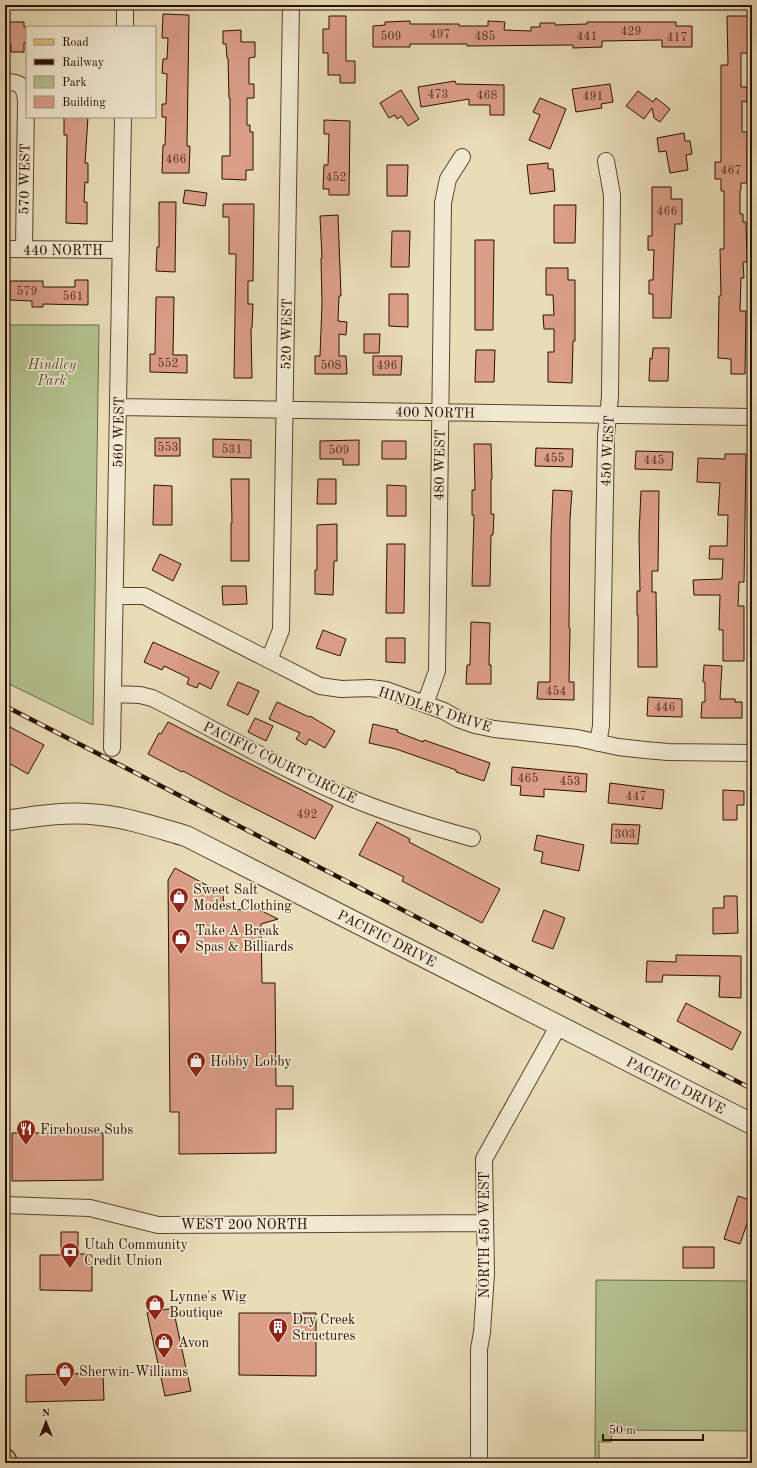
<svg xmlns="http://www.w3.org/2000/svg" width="757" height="1468" font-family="'Old Standard TT',serif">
	<rect width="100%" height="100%" fill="#e9ddb8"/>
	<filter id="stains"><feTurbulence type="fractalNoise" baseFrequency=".005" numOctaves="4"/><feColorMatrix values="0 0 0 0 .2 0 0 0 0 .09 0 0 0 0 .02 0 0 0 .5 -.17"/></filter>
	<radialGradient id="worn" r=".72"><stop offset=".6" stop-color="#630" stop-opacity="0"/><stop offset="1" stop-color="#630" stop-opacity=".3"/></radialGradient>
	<path fill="#b4c290" stroke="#6f6848" d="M5,325H99L93,725L5,682Z
		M596,1280L752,1281V1431L612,1430L611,1442H599V1463H595Z"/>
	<path fill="#db9e87" stroke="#2a0e00" d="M163,14L189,15L187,146H190L189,173H162L163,145H165L166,117H162V104H166L167,74L162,73L163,59H167L168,38H162Z
		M329,16H346V61H355V83H340V75H328V53H323V29H329Z
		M727,16H748L749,53H741V87H747V102L742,101V132H747V183H741V190H740V214H743V222H746L747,262H743L744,278H741L740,311H746L745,374H731V359L718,358L719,296H721L720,249H724V191H721V179H715V162H721V65H728Z
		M410,21V24H459V26H488V21L505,22L504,30L531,31V27H540V23H555V25L587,24V22H676V26H692V47H662V40L602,41V47L573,48V45L467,46V44H410V47H373V26L385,25V22Z
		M5,22H24V27H27V43H24V52H11V44H5Z
		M241,30V42H255V57L249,58V84H254V98H247V125H250V132H253V170H246V180L222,179V156H230V98H229L228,58H227L226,44H223V31Z
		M455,81L456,84L504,85V115H490V105H469V99L421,107L418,87Z
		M610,84L613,102L601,104L602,108L576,112L572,89Z
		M401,90L419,119L408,126L401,116L397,119L395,115L389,118L380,103Z
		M638,91L653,102L656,98L670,109L660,122L654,118L652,108L644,119L626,106Z
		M540,98L566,109L550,149L529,140L540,115L533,112Z
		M64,117H88L85,163H88V183L85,182L84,202H87V224L66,223L67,135H64Z
		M324,120L350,121L349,195H329V189H323L324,165H328L329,134H324Z
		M684,133L685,141H690L692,154L686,155L688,170L670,173L666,151L659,152L657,138Z
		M548,163V169H553L555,191L530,194L527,165Z
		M387,165H408L407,196H387Z
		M652,187H671V199H682V224H675L671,318H653V294H649V280H653L654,250H648V236H652Z
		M185,190L207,193L205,206L183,203Z
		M159,202H176L175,272L156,271L157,247H159Z
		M223,204H254L253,281H248V304H253L252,328H251L252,378H234L236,254H229V217H223Z
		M554,205H576L575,243H554Z
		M338,215L341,296H339L338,321L347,322L346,335L339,334V356H346L347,374H315V356H320L322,304L321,258H322L320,216Z
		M392,231H410L409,267H391Z
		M475,240H494L493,330H475Z
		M546,268H568V280H575V341H573L572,383L548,382V352H554V329H544L543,315H554L553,295H546Z
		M75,280H88V305L43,304V307H32V301L10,300V281H43V287H75Z
		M389,294H408V327L389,326Z
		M156,297H174L173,355H187V373L150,372V354H155Z
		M364,334H380L379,353H364Z
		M653,348H669L668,381H649L650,358L652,359Z
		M476,350H495L494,382H475Z
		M373,356H402L401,375H373Z
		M155,438H180V456H155Z
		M213,439L251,440V458L213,457Z
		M359,440V465H343V459H320V441Z
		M382,441H406V459H382Z
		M474,444H491L492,479H491V514H494L493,535H491L490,586H472L474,515H472V490H475Z
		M536,448L573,449L572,467L535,466Z
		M636,451L673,452L672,470L635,469Z
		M725,454H746L744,582H739L738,606H744V661H723V630H719L720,595H694L693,580L722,579L723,559H709L710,546H727L728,515H718L720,483L697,482L698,458L725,459Z
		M231,479H249V561H231V523H232Z
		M318,479H336V504H317Z
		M154,485L172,486V525H153Z
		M387,485L406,486V516H387Z
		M553,490L572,491L570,519L569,628H570L569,682H574V700L537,699L538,682H550L551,537Z
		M641,491H659L658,571H652V592H656L657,667H638V615H637V591H640L639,535Z
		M337,524V561H334L333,595L315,594V570H317V525Z
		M387,544H405L404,613H386Z
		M160,554L181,564L173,581L152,570Z
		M222,586H246L247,604L223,605Z
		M471,622L490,623L489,665H491V684H466L467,665H470Z
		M323,630L346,639L340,656L316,648Z
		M386,638H405V663L386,662Z
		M153,642L219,672L211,689L199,683L197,688L187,684L189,678L164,666L162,670L144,662Z
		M704,665L722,666L720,699H735V702H742V718H701L702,702H705V682H703Z
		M238,682L259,691L248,715L227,705Z
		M648,697L682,699V717L647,716Z
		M277,702L309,717L310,716L335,731L325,748L309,739L306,745L296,739L300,733L269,719Z
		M255,718L273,726L266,741L248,732Z
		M168,722L333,806L315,839L226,794L183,771L182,772L148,754L159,733L161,734Z
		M373,724L398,730L397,732L423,742L424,740L490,763L484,781L456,772V770L396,749L369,743Z
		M10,727L44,745L28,774L5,761V736Z
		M512,767L587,774L586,792L544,789V797L520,795L521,786L511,785Z
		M610,783L664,790L662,809L608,803Z
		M723,790L744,791V805H737V820H723Z
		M377,822L410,839L409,842L500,889L482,923L402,881L404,877L359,855Z
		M612,824L640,825L638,844L611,843Z
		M537,835L584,845L579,871L541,863L543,852L534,850Z
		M175,868L223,894L224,910L258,909L278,919L261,924L262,983H275L276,1086H293V1109H276V1153L179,1154V1112H170L168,880Z
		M724,896H737L738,933L713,934V908H724Z
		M544,910L565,918L553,949L532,941Z
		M676,955L741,956V998L719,997L720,976L663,975L662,982H646L647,961L676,962Z
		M686,1003L741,1032L732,1050L677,1021Z
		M12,1133H103V1180L12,1181Z
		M738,1196L752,1201V1209L740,1244L724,1239Z
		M61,1232H78V1254H92V1291L40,1290V1255H61Z
		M683,1247H714V1268H683Z
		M173,1308L191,1391L165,1396L147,1313Z
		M239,1313H316V1376L239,1375Z
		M103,1373L104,1400L26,1402V1375Z"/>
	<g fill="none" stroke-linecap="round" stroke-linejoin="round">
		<g stroke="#5a422e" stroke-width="18">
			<path id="minor" d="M125,27V5
				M5,82C20,82 24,85 26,100L24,249
				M5,249L121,250
				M118,407L752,417
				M115,596H144L320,686L341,689L370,688L386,690L444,711L458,719L475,725L494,729L577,738L618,747L645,750L668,752L752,753
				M269,660L281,630L291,5
				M113,694L140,695L152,698C215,729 275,766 339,793C382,812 428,826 472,838
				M425,704L437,671L443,203L448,179L462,157
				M598,743L601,726L606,435L610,397L612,195L606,161
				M112,748L123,117
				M5,1205L90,1208L158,1225L485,1223
				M479,1463V1349L482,1332L486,1274L484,1159L559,1025"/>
		</g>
		<g stroke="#5a422e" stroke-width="22">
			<path id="tertiary" d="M5,821C36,816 68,811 100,815C129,818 158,828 186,836L752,1124"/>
		</g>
		<g stroke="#2a0e00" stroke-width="24">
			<path id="primary" d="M5,1460L6,1463"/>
		</g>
		<use href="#minor" stroke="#f1e9d1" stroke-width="16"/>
		<use href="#tertiary" stroke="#f1e9d1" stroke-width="20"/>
		<use href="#primary" stroke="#e4be7c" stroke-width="22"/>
		<g stroke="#2a0e00" stroke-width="4.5">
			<path id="rail" d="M5,706L752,1089"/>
		</g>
		<use href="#rail" stroke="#f1e9d1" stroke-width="3" stroke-dasharray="9" stroke-linecap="butt"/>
	</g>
	<defs>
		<g id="shop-pin" transform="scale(1)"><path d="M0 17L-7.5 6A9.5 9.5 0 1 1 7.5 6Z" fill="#8f2418" stroke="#f1e9d1"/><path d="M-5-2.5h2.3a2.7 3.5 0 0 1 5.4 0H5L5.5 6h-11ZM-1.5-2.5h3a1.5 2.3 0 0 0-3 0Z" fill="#fff"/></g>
		<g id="restaurant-pin" transform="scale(1)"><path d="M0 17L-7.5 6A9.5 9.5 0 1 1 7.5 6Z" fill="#8f2418" stroke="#f1e9d1"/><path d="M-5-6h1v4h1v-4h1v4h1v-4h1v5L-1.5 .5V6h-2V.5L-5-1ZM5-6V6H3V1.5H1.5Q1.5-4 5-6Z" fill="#fff"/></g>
		<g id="bank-pin" transform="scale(1)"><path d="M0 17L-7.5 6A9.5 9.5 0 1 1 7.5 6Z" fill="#8f2418" stroke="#f1e9d1"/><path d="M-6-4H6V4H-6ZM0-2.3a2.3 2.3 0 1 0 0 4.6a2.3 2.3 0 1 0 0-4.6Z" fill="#fff"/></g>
		<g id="building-pin" transform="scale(1)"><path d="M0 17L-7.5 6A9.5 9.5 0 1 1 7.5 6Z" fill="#8f2418" stroke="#f1e9d1"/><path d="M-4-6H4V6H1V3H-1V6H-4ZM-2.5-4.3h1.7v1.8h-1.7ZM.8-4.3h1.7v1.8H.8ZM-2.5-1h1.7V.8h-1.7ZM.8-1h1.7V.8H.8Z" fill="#fff"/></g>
	</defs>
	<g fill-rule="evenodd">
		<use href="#shop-pin" x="179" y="897"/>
		<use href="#shop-pin" x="181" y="938"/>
		<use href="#shop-pin" x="196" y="1061"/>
		<use href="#restaurant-pin" x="26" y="1129"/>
		<use href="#bank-pin" x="70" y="1252"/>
		<use href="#shop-pin" x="155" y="1304"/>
		<use href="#building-pin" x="278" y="1327"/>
		<use href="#shop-pin" x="164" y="1342"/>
		<use href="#shop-pin" x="65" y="1371"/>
	</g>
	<g text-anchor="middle" stroke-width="3.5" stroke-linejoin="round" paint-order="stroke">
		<g font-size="12" fill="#563222">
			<text x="631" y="35">429</text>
			<text x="440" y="38">497</text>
			<text x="391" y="40">509</text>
			<text x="485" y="40">485</text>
			<text x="587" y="40">441</text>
			<text x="677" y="41">417</text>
			<text x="438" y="98">473</text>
			<text x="487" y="99">468</text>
			<text x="593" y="100">491</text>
			<text x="176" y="163">466</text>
			<text x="731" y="174">467</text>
			<text x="336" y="181">452</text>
			<text x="667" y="215">466</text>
			<text x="27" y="295">579</text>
			<text x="73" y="300">561</text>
			<text x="168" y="367">552</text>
			<text x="331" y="369">508</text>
			<text x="387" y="369">496</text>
			<text x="168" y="451">553</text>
			<text x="232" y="453">531</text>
			<text x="339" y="454">509</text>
			<text x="554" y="462">455</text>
			<text x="654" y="464">445</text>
			<text x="556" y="695">454</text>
			<text x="665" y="711">446</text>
			<text x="528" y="782">465</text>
			<text x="570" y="785">453</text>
			<text x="636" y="800">447</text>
			<text x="307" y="818">492</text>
			<text x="625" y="838">303</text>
		</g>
		<g font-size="14" fill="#2a0e00" stroke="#f1e9d1">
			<text transform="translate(24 179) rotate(-89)" y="5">570 WEST</text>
			<text x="63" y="255">440 NORTH</text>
			<text transform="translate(286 334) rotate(-89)" y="5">520 WEST</text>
			<text transform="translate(435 412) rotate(1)" y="5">400 NORTH</text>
			<text transform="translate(118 432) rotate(-89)" y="5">560 WEST</text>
			<text transform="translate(607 451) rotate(-87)" y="5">450 WEST</text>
			<text transform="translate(439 465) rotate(-89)" y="5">480 WEST</text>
			<text transform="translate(435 709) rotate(18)" y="5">HINDLEY DRIVE</text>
			<text transform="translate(280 762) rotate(26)" y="5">PACIFIC COURT CIRCLE</text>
			<text transform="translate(387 938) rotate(27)" y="5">PACIFIC DRIVE</text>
			<text transform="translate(676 1085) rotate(27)" y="5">PACIFIC DRIVE</text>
			<text x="244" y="1229">WEST 200 NORTH</text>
			<text transform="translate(484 1235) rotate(-90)" y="5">NORTH 450 WEST</text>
		</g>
		<g font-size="14" font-style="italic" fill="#5a4d32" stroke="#f1e9d1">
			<text x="52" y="369">Hindley<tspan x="52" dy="16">Park</tspan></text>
		</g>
		<g font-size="14" fill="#2a0e00" stroke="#f1e9d1" text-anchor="start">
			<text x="193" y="894">Sweet Salt<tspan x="193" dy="16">Modest Clothing</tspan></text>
			<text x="195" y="935">Take A Break<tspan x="195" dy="16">Spas &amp; Billiards</tspan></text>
			<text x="210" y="1066">Hobby Lobby</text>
			<text x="40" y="1134">Firehouse Subs</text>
			<text x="84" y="1249">Utah Community<tspan x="84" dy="16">Credit Union</tspan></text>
			<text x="169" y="1301">Lynne's Wig<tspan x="169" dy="16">Boutique</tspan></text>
			<text x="292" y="1324">Dry Creek<tspan x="292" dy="16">Structures</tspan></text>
			<text x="178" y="1347">Avon</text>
			<text x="79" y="1376">Sherwin-Williams</text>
		</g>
	</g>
	<rect width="757" height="1468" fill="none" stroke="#e9ddb8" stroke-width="20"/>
	<rect x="6" y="6" width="745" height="1456" fill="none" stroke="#2a0e00" stroke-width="2"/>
	<rect x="10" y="10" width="737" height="1448" fill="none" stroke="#2a0e00"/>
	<rect x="26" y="26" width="130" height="92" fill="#f1e9d1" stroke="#a1917d"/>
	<rect x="34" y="39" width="20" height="6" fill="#e4be7c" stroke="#a1917d"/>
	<text x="62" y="46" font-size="12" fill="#2a0e00">Road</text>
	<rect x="34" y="59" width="20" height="6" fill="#2a0e00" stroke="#a1917d"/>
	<text x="62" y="66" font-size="12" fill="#2a0e00">Railway</text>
	<rect x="34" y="76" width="20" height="12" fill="#b4c290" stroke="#a1917d"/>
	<text x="62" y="86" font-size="12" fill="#2a0e00">Park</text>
	<rect x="34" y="96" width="20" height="12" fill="#db9e87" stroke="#a1917d"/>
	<text x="62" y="106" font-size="12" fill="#2a0e00">Building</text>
	<g transform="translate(46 1422)" stroke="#f1e9d1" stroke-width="3" paint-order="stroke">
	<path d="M0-3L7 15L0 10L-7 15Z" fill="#2a0e00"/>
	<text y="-6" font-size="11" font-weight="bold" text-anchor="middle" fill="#2a0e00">N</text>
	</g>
	<path d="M603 1434v6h100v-6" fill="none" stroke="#2a0e00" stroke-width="2"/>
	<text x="609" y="1434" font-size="12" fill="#2a0e00" stroke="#f1e9d1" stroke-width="3" paint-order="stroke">50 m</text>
	<rect width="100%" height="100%" filter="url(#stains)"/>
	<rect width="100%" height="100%" fill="url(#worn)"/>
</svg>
